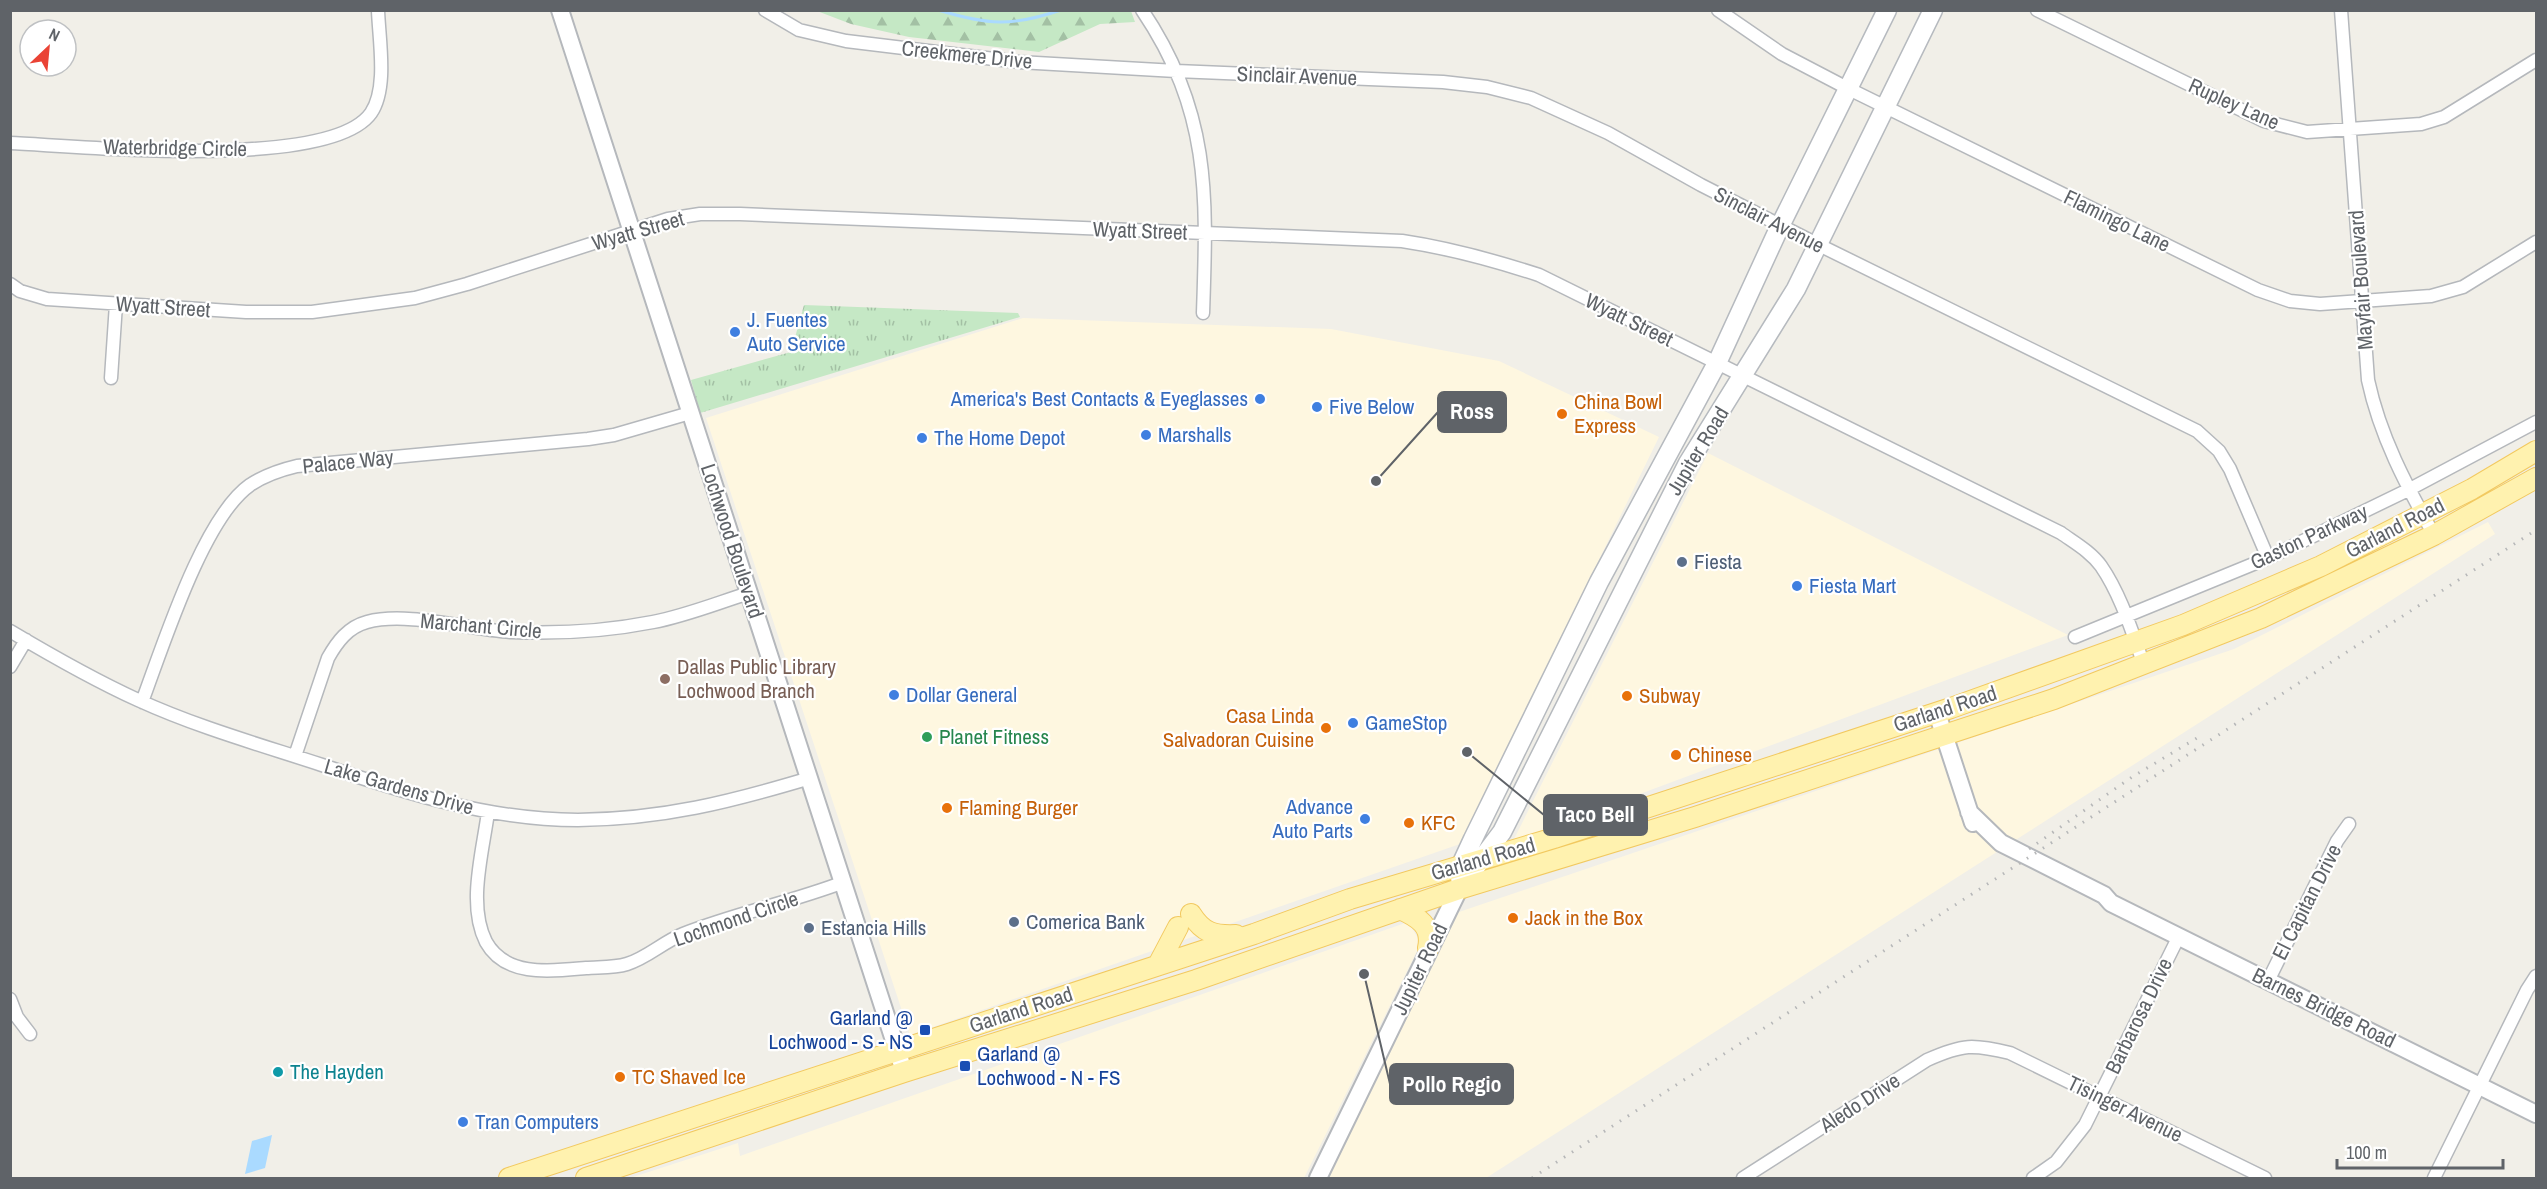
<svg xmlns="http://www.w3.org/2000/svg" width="2547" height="1189" font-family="'Archivo Narrow',sans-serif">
	<defs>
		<pattern id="grass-tufts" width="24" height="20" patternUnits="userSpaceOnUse" patternTransform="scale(1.5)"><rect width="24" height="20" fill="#c5e8c5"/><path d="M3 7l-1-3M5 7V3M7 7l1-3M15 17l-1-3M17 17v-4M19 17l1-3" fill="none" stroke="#a3c0a4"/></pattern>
		<pattern id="forest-firs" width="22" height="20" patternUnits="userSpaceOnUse" patternTransform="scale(1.5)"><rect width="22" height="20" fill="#c5e8c5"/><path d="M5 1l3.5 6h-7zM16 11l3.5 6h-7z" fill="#a3c0a4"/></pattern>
	</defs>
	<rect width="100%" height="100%" fill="#f1efe8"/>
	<path fill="#fef7e0" d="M1023,318L1331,329L1499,361L1659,437L1460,844L910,1035L706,418Z
		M1708,453L2068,635L1513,841Z
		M2488,522L2495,534L1486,1178H1329L1459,912L2234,649Z
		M1408,922L1421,943L1304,1178H630L738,1143L740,1156Z"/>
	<path fill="url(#grass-tufts)" d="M804,305L1018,313L1020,317L700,413L691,380L791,352Z"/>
	<path fill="url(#forest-firs)" d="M1131,11L1135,22L1100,24L1039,52L909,37L851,24L817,11Z"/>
	<path fill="#aadaff" d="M272,1135L265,1168L245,1174L252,1141Z"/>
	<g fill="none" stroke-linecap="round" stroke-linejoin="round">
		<path stroke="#aadaff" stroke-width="3" d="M938,10C988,25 1011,27 1061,10"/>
		<g stroke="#b5b8bc" stroke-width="15">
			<path id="minor" d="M765,10L799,30L846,41L1019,62L1176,71L1443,82L1487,87L1531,98L1608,133L1701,185L1819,245L2197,431L2219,451L2230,469L2268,558
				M1142,10C1211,112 1207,196 1203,313
				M1718,10L1782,54L1849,89L2258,290L2290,301L2320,304L2431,296L2463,287L2536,242
				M2037,10L2264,121L2307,132L2421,124L2444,117L2536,60
				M2341,10L2368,380C2380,436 2406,485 2434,535
				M10,143C81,146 330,171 371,113C388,88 379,40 378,10
				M10,284L20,291L47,299L246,312H312L415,298L467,284L668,219L700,214H740L1402,241C1449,248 1493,260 1539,275L2061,533C2075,543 2091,552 2101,566C2121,595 2132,632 2144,665
				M111,378L116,304
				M10,631C52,656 94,680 138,700C197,727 261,745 322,765C406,793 489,820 578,820C663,819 730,802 810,778
				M2075,637L2268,558L2408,490L2536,422
				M10,667L26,640
				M142,702C163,646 203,518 250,485C265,475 280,470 297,466L588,439L614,435L690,413
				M295,756L328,658C337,642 348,627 367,622C407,611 470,630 512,632C559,634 607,631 653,622C685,616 717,603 749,593
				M488,812C483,851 467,905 486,942C506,978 553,971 586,968C599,967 614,968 627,964C647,958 663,942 683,934C734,914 791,902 844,882
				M2268,981L2337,841L2349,824
				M10,999L17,1017L30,1034
				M1743,1178L1927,1060C1963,1044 1973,1044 2010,1053L2265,1178
				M2033,1178L2056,1162L2085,1125L2179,936
				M2434,1178L2527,990L2536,976"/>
		</g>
		<g stroke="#b5b8bc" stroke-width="20">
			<path id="tertiary" d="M560,10L901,1062
				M1937,713L1973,823
				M1969,812L2001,843L2104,895L2111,903L2536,1114
				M1318,1178L1459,889"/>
		</g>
		<g stroke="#b6babf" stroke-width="21">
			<path id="secondary" d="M1460,878L1461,865L1473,839L1599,582L1717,363L1780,226L1887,10
				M1459,889L1502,832L1688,463L1796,289L1933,10"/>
		</g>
		<g stroke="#f2c960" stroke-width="22">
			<path id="primary" d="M1400,909C1418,917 1433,926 1428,948
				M1191,914C1203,933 1214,936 1236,935
				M1158,965L1178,927
				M509,1178L1254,934L1350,899L1554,838L1951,708L2183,625L2321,566L2472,489L2536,451
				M586,1178L904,1072L1196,980L1459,889L1695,817L2054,699L2261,618L2434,535L2536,478"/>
		</g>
		<use href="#minor" stroke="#fff" stroke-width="12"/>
		<use href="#tertiary" stroke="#fff" stroke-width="16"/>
		<use href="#secondary" stroke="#fff" stroke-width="18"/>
		<use href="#primary" stroke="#fff2af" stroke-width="20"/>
		<path stroke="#b6b7b8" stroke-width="3" stroke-dasharray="1.5 8" stroke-linecap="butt" d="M2029,849L2132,777L2202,735
			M1532,1178L2536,530"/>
	</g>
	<g fill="#3f7fe0" stroke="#fff" stroke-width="2">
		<circle cx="735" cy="332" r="6"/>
		<circle cx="1260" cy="399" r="6"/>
		<circle cx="1317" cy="407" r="6"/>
		<circle cx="1146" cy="435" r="6"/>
		<circle cx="922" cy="438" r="6"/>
		<circle cx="1797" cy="586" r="6"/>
		<circle cx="894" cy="695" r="6"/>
		<circle cx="1353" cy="723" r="6"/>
		<circle cx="1365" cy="819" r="6"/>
		<circle cx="463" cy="1122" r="6"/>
	</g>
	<g fill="#e8710a" stroke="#fff" stroke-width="2">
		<circle cx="1562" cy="414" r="6"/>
		<circle cx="1627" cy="696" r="6"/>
		<circle cx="1326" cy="728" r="6"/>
		<circle cx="1676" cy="755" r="6"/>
		<circle cx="947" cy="808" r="6"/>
		<circle cx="1409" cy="823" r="6"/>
		<circle cx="1513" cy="918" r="6"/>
		<circle cx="620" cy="1077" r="6"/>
	</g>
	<g fill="#5c6f8a" stroke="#fff" stroke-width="2">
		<circle cx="1682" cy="562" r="6"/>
		<circle cx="1014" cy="922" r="6"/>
		<circle cx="809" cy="928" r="6"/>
	</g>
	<circle fill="#8d6e63" stroke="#fff" stroke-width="2" cx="665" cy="679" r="6"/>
	<circle fill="#2e9e5b" stroke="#fff" stroke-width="2" cx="927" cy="737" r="6"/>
	<g fill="#1a4fb4" stroke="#fff" stroke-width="2">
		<rect x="919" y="1024" width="12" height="12" rx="3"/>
		<rect x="959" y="1060" width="12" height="12" rx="3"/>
	</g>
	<circle fill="#0f9aa8" stroke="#fff" stroke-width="2" cx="278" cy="1072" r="6"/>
	<g text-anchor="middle" stroke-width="4.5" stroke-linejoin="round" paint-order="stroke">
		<g font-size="21" fill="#5f6368" stroke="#fff">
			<text transform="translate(967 55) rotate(6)" y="7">Creekmere Drive</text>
			<text transform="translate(1297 76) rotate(2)" y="7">Sinclair Avenue</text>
			<text transform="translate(2234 104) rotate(24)" y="7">Rupley Lane</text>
			<text transform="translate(175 148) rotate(1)" y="7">Waterbridge Circle</text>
			<text transform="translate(1769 220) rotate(27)" y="7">Sinclair Avenue</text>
			<text transform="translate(2117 221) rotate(26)" y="7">Flamingo Lane</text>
			<text transform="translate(638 231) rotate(-16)" y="7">Wyatt Street</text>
			<text transform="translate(1140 231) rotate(2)" y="7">Wyatt Street</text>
			<text transform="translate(2361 280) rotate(-94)" y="7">Mayfair Boulevard</text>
			<text transform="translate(163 307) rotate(4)" y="7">Wyatt Street</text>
			<text transform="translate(1629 320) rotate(26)" y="7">Wyatt Street</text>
			<text transform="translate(1698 451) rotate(-59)" y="7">Jupiter Road</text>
			<text transform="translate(348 462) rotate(-6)" y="7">Palace Way</text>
			<text transform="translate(2395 528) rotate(-27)" y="7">Garland Road</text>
			<text transform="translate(2309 537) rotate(-25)" y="7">Gaston Parkway</text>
			<text transform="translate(732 541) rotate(72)" y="7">Lochwood Boulevard</text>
			<text transform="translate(481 626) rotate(5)" y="7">Marchant Circle</text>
			<text transform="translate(1945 709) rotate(-18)" y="7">Garland Road</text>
			<text transform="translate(399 787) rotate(16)" y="7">Lake Gardens Drive</text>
			<text transform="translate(1483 859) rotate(-16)" y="7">Garland Road</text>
			<text transform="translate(2307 902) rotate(-63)" y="7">El Capitan Drive</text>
			<text transform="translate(736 919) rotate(-19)" y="7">Lochmond Circle</text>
			<text transform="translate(1420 969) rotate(-64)" y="7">Jupiter Road</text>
			<text transform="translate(2324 1008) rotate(26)" y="7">Barnes Bridge Road</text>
			<text transform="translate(1021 1010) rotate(-18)" y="7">Garland Road</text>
			<text transform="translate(2139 1016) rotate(-64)" y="7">Barbarosa Drive</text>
			<text transform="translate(1860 1103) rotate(-33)" y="7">Aledo Drive</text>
			<text transform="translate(2125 1109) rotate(26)" y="7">Tisinger Avenue</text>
		</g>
		<g font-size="21" fill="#366cbe" stroke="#fff" text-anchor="start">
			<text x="747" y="327">J. Fuentes<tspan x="747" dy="24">Auto Service</tspan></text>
			<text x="1248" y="406" text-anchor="end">America's Best Contacts &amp; Eyeglasses</text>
			<text x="1329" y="414">Five Below</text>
			<text x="1158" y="442">Marshalls</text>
			<text x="934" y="445">The Home Depot</text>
			<text x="1809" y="593">Fiesta Mart</text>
			<text x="906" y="702">Dollar General</text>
			<text x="1365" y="730">GameStop</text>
			<text x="1353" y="814" text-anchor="end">Advance<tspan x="1353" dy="24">Auto Parts</tspan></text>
			<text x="475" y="1129">Tran Computers</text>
		</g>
		<g font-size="21" fill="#c56008" stroke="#fff" text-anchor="start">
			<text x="1574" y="409">China Bowl<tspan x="1574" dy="24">Express</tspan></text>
			<text x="1639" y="703">Subway</text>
			<text x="1314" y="723" text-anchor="end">Casa Linda<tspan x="1314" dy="24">Salvadoran Cuisine</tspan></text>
			<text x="1688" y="762">Chinese</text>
			<text x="959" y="815">Flaming Burger</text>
			<text x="1421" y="830">KFC</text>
			<text x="1525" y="925">Jack in the Box</text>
			<text x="632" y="1084">TC Shaved Ice</text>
		</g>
		<g font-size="21" fill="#4e5e75" stroke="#fff" text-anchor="start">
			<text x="1694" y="569">Fiesta</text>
			<text x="1026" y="929">Comerica Bank</text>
			<text x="821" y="935">Estancia Hills</text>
		</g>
		<g font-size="21" fill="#785e54" stroke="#fff" text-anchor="start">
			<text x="677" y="674">Dallas Public Library<tspan x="677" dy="24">Lochwood Branch</tspan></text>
		</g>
		<g font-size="21" fill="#27864d" stroke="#fff" text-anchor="start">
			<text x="939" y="744">Planet Fitness</text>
		</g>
		<g font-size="21" fill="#164399" stroke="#fff" text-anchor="end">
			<text x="913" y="1025">Garland @<tspan x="913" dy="24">Lochwood - S - NS</tspan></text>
			<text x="977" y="1061" text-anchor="start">Garland @<tspan x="977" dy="24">Lochwood - N - FS</tspan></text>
		</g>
		<g font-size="21" fill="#0d838f" stroke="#fff" text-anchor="start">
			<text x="290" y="1079">The Hayden</text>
		</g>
	</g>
	<path fill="none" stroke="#5f6368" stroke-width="2" d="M1376 481L1438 412M1467 752L1544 815M1364 974L1390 1084"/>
	<g fill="#5f6368" stroke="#fff" stroke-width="2">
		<circle cx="1376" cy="481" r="6"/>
		<circle cx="1467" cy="752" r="6"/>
		<circle cx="1364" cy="974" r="6"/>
	</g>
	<g fill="#5f6368" stroke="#5f6368" stroke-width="2">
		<rect x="1438" y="392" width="68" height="40" rx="6"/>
		<rect x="1544" y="795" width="103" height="40" rx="6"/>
		<rect x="1390" y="1064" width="123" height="40" rx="6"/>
	</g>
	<g font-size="22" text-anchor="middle" font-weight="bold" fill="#fff">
		<text x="1472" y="419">Ross</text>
		<text x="1595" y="822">Taco Bell</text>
		<text x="1452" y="1092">Pollo Regio</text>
	</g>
	<rect width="2547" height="1189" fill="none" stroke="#5f6368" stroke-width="24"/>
	<g transform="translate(48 48) rotate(26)"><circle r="28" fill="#ffffff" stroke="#bfc1c3" stroke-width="1.5"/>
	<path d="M0-4.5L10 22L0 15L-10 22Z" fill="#ea4335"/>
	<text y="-9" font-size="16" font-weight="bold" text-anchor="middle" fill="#5f6368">N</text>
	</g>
	<path d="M2337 1159v9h166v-9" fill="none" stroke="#5f6368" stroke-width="3"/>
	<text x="2346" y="1159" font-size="18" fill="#5f6368" stroke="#ffffff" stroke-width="4.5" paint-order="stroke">100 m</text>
</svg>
